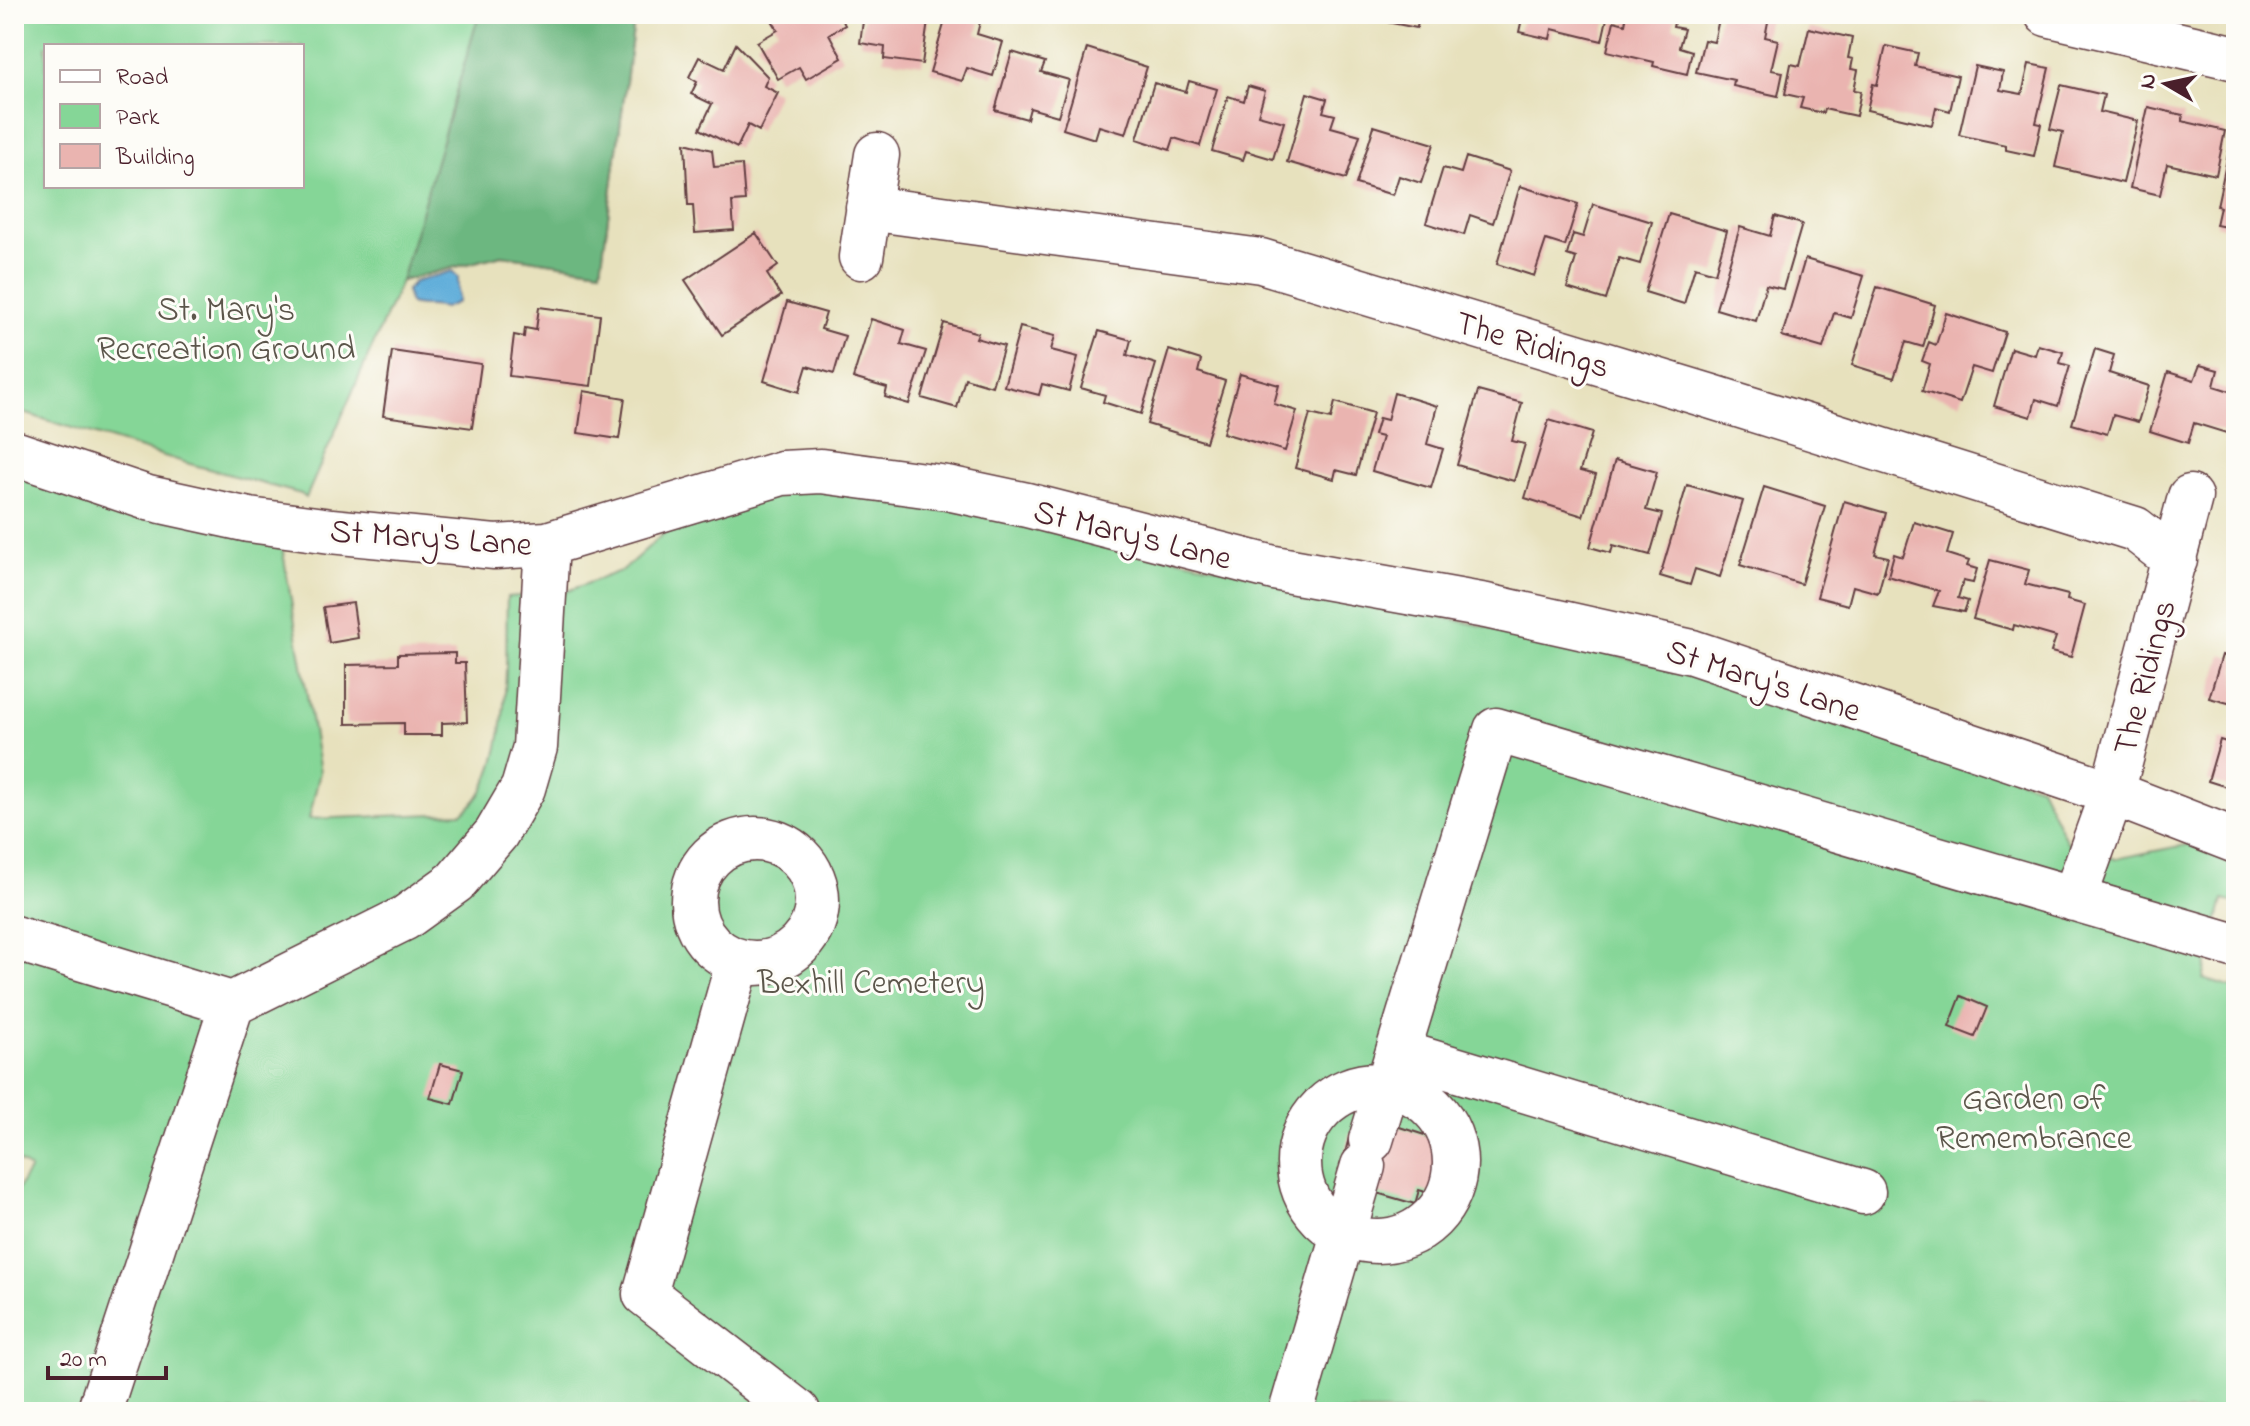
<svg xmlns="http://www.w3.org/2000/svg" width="2250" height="1426" font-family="'Indie Flower',sans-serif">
	<rect width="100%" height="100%" fill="#fdfcf7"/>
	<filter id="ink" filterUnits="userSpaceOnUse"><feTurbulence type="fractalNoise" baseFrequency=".0125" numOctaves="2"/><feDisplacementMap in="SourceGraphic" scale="16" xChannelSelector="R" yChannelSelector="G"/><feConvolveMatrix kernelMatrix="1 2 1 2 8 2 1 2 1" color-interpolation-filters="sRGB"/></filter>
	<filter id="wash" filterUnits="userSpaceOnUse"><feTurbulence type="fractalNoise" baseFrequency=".006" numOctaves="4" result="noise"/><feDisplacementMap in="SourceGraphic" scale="32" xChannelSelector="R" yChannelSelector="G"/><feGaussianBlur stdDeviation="1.8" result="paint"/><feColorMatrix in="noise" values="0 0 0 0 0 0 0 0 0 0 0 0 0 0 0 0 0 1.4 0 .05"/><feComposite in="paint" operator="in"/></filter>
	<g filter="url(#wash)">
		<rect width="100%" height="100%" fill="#e7e1bd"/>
		<path fill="#85d697" stroke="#687a61" stroke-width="2" fill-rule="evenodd" d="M14,14H635L601,270L502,255L401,281L306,498L301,494L190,464L14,410ZM46,46H302V186H46Z
			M14,474L282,546L320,772L309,819L462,813C514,779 505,654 507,597L562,593L623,570L664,533L750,496L818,487L942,506L1695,673L2040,786L2067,842L2115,859L2195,843L2236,858V903L2223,900L2203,979L2236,989V1412H14V1195L30,1169L14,1159Z"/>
		<path fill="#6cb780" stroke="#5b6b56" stroke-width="2" d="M479,14H635L601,270L502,255L401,281Z"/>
		<path fill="#61aeda" stroke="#566682" stroke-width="2" d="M452,271L458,277V302L444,308C432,304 422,308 410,304L406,291L414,282Z"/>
		<g id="blocks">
			<path fill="#eab4b0" d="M775,14H839L845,25L829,34L842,58L806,79L799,67L778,79L757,42L778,30L770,17Z
				M864,14H929L922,64L884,59L885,47L860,43Z
				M947,14L980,22L977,34L1003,42L993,76L967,68L962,81L930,72Z
				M1347,14H1419L1417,28Z
				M1523,14H1608L1602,41L1552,29L1550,39L1519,32Z
				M1627,14H1676L1673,27L1684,29L1679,47L1692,51L1687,74L1653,66L1654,62L1607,51L1614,21L1625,24Z
				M1720,14H1756L1769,17L1765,37L1778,40L1771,70L1783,72L1778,96L1733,86L1734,80L1696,72L1704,40L1714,42Z
				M1809,28L1852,38L1848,58L1853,59L1851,69L1858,70L1854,90L1861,91L1856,116L1824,109L1823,113L1800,108L1803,98L1785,94L1791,64L1800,66Z
				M736,44L768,77L764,86L778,93L759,131L748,125L737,148L700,129L712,104L691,94L697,82L689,77L699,57L724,69Z
				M1886,46L1918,53L1915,66L1958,76L1950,111L1936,107L1932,125L1867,110L1873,84L1877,85Z
				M1087,48L1147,67L1126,134L1099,126L1095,139L1063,129Z
				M1012,52L1045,62L1041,72L1069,80L1058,116L1030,108L1027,119L995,110Z
				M2029,64L2049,68L2036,123L2041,124L2034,156L2006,150V145L1959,135L1975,66L2003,72L2000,90L2022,94Z
				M1189,81L1217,89L1200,146L1174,138L1170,150L1137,139L1154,83L1186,92Z
				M2061,85L2104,95L2100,112L2138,121L2123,183L2055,167L2063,132L2050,129Z
				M1248,86L1265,91L1258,115L1284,122L1273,159L1246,151L1243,160L1212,151L1228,96L1244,101Z
				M1307,93L1327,99L1323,112L1335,115L1331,127L1360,135L1346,179L1287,162Z
				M2148,107L2183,115L2182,121L2225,131L2216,175L2167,164L2160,195L2130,188Z
				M1374,126L1434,144L1421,183L1399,176L1393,195L1356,184Z
				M685,143L712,150L714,167L742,165L745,201L732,202L734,230L695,233L693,205H688Z
				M2230,145L2236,146V229L2216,225L2220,207L2217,206Z
				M1466,157L1510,171L1493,223L1470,215L1464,235L1426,223L1443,168L1461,173Z
				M1520,186L1578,204L1565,246L1546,240L1534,276L1497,264Z
				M1593,204L1652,222L1640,264L1619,258L1606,300L1567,288L1576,258L1567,255L1573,234L1583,237Z
				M1669,214L1727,231L1715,273L1695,267L1684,304L1645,292Z
				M1775,216L1802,224L1783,289L1766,285L1756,321L1716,309L1740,227L1770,236Z
				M756,233L778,266L767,274L781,296L722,335L685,280Z
				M1805,259L1864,276L1851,318L1834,313L1823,348L1782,336Z
				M1877,287L1935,305L1923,347L1906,342L1894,378L1852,365Z
				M787,302L826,313L821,329L845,336L834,374L807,366L799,392L764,381Z
				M539,307L600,315L591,386L509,376L514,335L524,337L525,328L536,330Z
				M1946,313L2005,332L1992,373L1972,367L1960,403L1922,391L1930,364L1922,361L1929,342L1936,345Z
				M871,319L905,330L901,344L926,351L909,404L885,397L887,388L853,378Z
				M944,323L978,333L976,338L1004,346L992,386L965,378L957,408L922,398Z
				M1020,327L1055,336L1051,350L1078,357L1069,391L1042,384L1039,395L1004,386Z
				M1099,331L1131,340L1127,355L1156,364L1141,414L1103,402L1105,395L1081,388Z
				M2038,345L2063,352L2060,363L2070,366L2058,406L2036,399L2031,417L1994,406L2011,348L2035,355Z
				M2095,349L2114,355L2109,373L2149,386L2138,422L2113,415L2107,434L2072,424Z
				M1169,350L1201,360L1198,372L1225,381L1206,442L1147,424Z
				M392,351L481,364L472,428L383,416Z
				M2200,365L2218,370L2214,386L2236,393V436L2194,423L2188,443L2150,431L2168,372L2194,380Z
				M1240,374L1279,385L1274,404L1297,411L1285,451L1223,433Z
				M584,391L625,398L619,439L578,433Z
				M1478,391L1522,403L1512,441L1525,444L1514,481L1457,465Z
				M1394,393L1437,406L1427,444L1443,449L1431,488L1372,471L1382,437L1374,435L1379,418L1387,420Z
				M1335,402L1373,413L1356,475L1336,470L1334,479L1295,468L1310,414L1331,419Z
				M1549,420L1592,433L1580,471L1596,475L1583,516L1525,498Z
				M1615,460L1657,472L1646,510L1662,514L1650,555L1613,545L1611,553L1590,547Z
				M1687,485L1743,501L1720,577L1695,569L1690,585L1660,576Z
				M1764,487L1825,506L1801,584L1740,565Z
				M1844,501L1886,513L1875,554L1888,557L1878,593L1853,586L1848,605L1817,597Z
				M1914,522L1953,534L1947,554L1969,561L1967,566L1977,569L1973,583L1963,581L1958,598L1968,601L1964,612L1933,606L1939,591L1888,576L1894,554L1903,557Z
				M1990,560L2029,570L2025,584L2068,595L2067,600L2085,605L2071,657L2051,652L2056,637L2014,625L2013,630L1973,619Z
				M353,603L358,638L329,643L323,607Z
				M455,653V663H465L467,722L442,723V735H404V723L346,724V665L398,664V654Z
				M2222,655L2236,659V705L2209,698Z
				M2220,740L2236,745V790L2208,781Z
				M1961,996L1987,1007L1975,1037L1949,1027Z
				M440,1064L463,1070L453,1104L430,1098Z
				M1390,1124L1434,1138L1431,1149L1449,1154L1436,1195L1419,1190L1415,1204L1370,1191L1343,1160L1350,1134Z"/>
		</g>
	</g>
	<g filter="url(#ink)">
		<use href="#blocks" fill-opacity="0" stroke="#623c41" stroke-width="2"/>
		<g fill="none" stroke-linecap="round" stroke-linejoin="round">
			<g stroke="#623c41" stroke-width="47">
				<path id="minor" d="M2047,14L2236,58
					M868,208L1261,261L1709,396L2135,529L2175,560
					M861,257L877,155
					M14,453L148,498L249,520L331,531L495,547L547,544L782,473L821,471L947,488L1027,505L1274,568L1486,606L1692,652L2112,793L2236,841
					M693 901a62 62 0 1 1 124 0a62 62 0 1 1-124 0Z
					M2074,899L2112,793L2190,497
					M14,938L232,1004L405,918L455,882L496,834L523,788L535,747L547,544
					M738,962L645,1294L798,1412
					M1398,1052L1863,1192
					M1299 1163a78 78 0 1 1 156 0a78 78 0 1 1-156 0Z
					M1371,1140L1496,730L2236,946
					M99,1412L232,1004
					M1291,1412L1363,1166"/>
			</g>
			<use href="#minor" stroke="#fff" stroke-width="44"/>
		</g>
	</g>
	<g text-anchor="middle" stroke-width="6" stroke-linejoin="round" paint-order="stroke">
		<g font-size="34" fill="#5c564b" stroke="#fdfcf7">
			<text x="226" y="320">St. Mary's<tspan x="226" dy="39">Recreation Ground</tspan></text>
			<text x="871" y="993">Bexhill Cemetery</text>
			<text x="2034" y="1109">Garden of<tspan x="2034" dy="39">Remembrance</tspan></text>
		</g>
		<g font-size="34" fill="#4a1f2b" stroke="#fdfcf7">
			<text transform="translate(1533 343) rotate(17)" y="12">The Ridings</text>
			<text transform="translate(1133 533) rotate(14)" y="12">St Mary's Lane</text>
			<text transform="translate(431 536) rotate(4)" y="12">St Mary's Lane</text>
			<text transform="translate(2143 677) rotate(-75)" y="12">The Ridings</text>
			<text transform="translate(1764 679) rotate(18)" y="12">St Mary's Lane</text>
		</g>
	</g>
	<rect width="2250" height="1426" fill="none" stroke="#fdfcf7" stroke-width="48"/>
	<rect x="44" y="44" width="260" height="144" fill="#fdfcf7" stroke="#b5a4a5" stroke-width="2"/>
	<rect x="60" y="70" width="40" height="12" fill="#ffffff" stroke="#b5a4a5" stroke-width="2"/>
	<text x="116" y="84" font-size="24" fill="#4a1f2b">Road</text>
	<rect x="60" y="104" width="40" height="24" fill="#85d697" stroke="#b5a4a5" stroke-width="2"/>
	<text x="116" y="124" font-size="24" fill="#4a1f2b">Park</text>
	<rect x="60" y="144" width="40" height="24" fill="#eab4b0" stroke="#b5a4a5" stroke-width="2"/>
	<text x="116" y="164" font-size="24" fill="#4a1f2b">Building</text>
	<g transform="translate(2166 84) rotate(279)" stroke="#fdfcf7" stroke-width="6" paint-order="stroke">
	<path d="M0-6L14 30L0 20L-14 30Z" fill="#4a1f2b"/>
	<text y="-12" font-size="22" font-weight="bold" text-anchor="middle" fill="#4a1f2b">N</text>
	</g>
	<path d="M48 1366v12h118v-12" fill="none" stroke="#4a1f2b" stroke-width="4"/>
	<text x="60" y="1366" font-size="24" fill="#4a1f2b" stroke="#fdfcf7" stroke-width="6" paint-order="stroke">20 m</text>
</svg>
